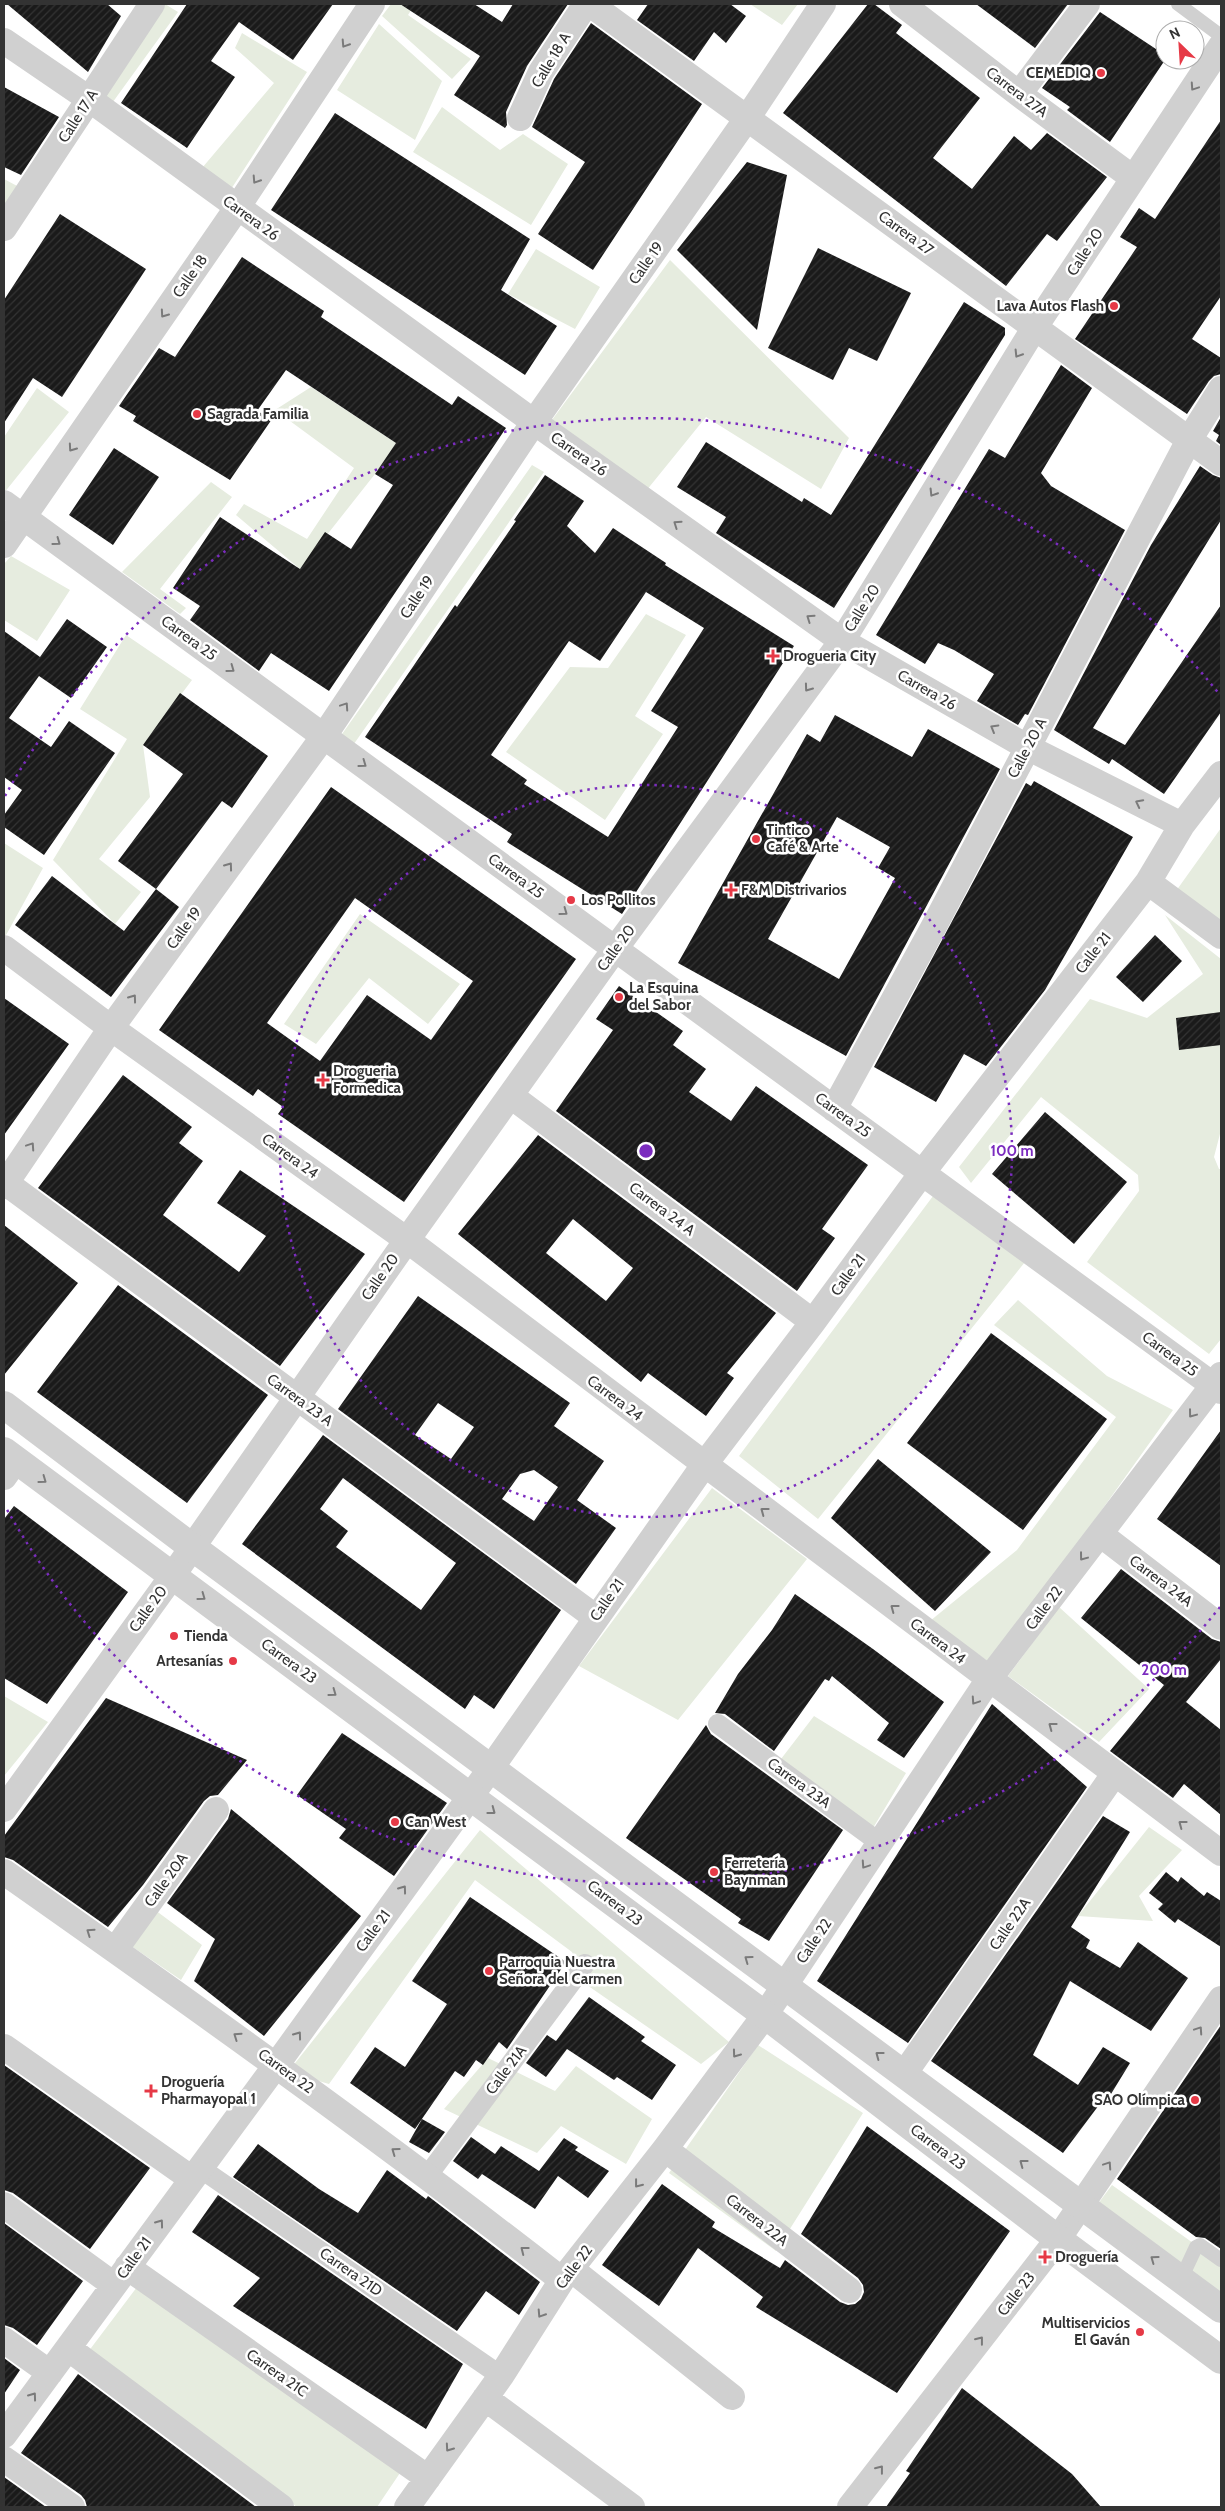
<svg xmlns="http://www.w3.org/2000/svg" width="1225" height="2511" font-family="Cabin,sans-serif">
	<defs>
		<pattern id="building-hatch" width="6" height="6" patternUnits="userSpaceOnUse" patternTransform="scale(1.25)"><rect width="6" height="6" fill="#1a1a1a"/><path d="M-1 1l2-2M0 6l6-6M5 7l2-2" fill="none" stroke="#333"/></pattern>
	</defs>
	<rect width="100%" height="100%" fill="#fff"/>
	<path fill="#e6ecdf" d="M157,4H165L178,12L110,106L202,168L274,83L235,48L242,33L307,72L224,200L90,110Z
		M391,4H415L408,15L471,59L452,79L382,16Z
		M750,4H798L782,25Z
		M379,24L442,81L415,140L337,90Z
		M442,107L500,150L523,134L568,164L531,225L413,152Z
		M4,179L19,187L4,211Z
		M536,249L600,287L575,329L508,294Z
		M670,260L849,438L821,489L706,417L646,491L549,424Z
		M311,387L396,443L375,474L300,569L236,515L244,504L307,539L354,468L275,410Z
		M37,388L69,412L4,493V437Z
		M532,465L544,472L349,751L335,744Z
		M211,482L232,497L160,589L186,608L180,614L122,572Z
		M11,556L70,590L37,641L4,620V564Z
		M646,614L686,635L635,716L663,734L605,820L506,752L570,667L608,668Z
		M126,635L192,680L143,745L150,797L99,859L141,892L115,924L53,860L127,739L80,709Z
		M1221,828V936L1171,898Z
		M4,843L43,868L5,937L4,936Z
		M360,914L460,984L428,1024L369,978L316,1044L284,1024Z
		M1165,915L1221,959V1130L1214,1157L1219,1169H1221V1339L1209,1354L1087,1262L1139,1191L1138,1175L1041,1097L971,1183L959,1167L1090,999L1147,1018L1203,974Z
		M933,1196L1025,1262L818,1519L739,1456Z
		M1018,1300L1107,1376L1173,1410L992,1664L930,1621L1017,1550L1116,1417L994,1325Z
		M712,1488L807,1559L678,1720L579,1666Z
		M1059,1607L1149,1689L1099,1742L1008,1676Z
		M4,1696L48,1722L4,1776Z
		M814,1716L906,1773L870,1833L781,1759Z
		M1149,1827L1182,1850L1139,1896L1153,1921L1078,1916Z
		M480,1830L729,2042L701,2064L584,1983L572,1952L475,1880L329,2084L288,2072Z
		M151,1907L202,1945L181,1980L118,1937Z
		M758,2045L863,2113L776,2251L669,2173Z
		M488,2058L555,2091L576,2066L652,2119L626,2164L561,2126L537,2153L444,2109Z
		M1112,2185L1221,2263V2296L1097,2205Z
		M137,2287L402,2470L377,2507H297L85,2356Z"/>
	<path fill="url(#building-hatch)" fill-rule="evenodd" d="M7,4H107L121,16L88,72Z
		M187,4H333L293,60L239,22L211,61L235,77L187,148L121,103Z
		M400,4H474L502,22L513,4H568L527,66L506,112L507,125L505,128L454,95L480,56Z
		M648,4H730L746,16L726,43L714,32L694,61L637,20Z
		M868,4H874L902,25L896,33L980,98L933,158L972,189L1014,136L1031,150L1047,133L1107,177L1057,241L1047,234L1006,286L783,113Z
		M976,4H1068L1035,48Z
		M1100,12L1165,55V60L1110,142L1067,110L1070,107L1042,88Z
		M591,23L702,104L593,270L538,234L585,162L532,127L554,79Z
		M4,87L59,117L21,175L4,167Z
		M335,113L530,239L501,290L557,326L525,375L271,210Z
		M1221,120V296L1192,339L1221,358V374L1214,376L1209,381L1187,414L1075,339L1137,247L1120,237L1139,208L1155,219Z
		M747,162L787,175L757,330L677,250Z
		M60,214L146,269L62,397L33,378L4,423V300Z
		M818,248L911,293L877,361L849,348L833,380L768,348Z
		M242,257L324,311L321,317L452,405L458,396L506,428L329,691L271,653L259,671L190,620L200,606L173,588L220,517L300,569L325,532L351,549L393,485L375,474L396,443L286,370L257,411L272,419L230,480L133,421L136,416L119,406L159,348L175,357Z
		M964,302L1005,328V335L834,608L716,533L726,517L677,487L706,442L802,502L804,498L831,515Z
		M1061,365L1092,388L1041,473L1051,486L1125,530L1028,715L1025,714L1018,725L977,701L994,674L954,650L938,643L925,664L876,635L989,449L1005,458Z
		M1221,417V445L1216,441L1219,435L1213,431Z
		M114,448L159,477L113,545L69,515Z
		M1200,466L1213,475L1221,478V520L1093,728L1125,745L1221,605V712L1164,794L1112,759L1109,764L1054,730L1151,545Z
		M545,475L584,501L567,526L595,553L613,528L666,563L665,565L794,646L622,914L507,842L512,834L365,737L455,605L457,607L516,521L514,520ZM646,592L704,628L651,711L678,727L608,837L524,784L527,780L491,755L569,641L600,661Z
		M67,619L107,647L71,698L39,676L9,718L51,747L69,721L115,753L44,855L4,827V815L22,790L4,777V631L40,657Z
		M180,693L268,756L232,808L222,801L156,889L118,861L183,774L143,745Z
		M835,715L912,757L928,729L1000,769L846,1056L678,963L807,734L820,742ZM837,817L890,847L878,868L895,878L839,979L768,939Z
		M1034,781L1133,837L1045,990L986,1066L964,1054L936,1102L874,1067L1026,783L1031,786Z
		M331,787L576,959L404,1202L278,1114L283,1107L258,1089L253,1096L159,1030ZM355,898L473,981L431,1040L367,995L320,1061L267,1023Z
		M52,876L124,931L156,889L179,907L111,997L15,925Z
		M1155,935L1182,961L1143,1002L1116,977Z
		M619,986L683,1031L673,1045L706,1069L689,1092L731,1121L756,1086L868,1165L822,1229L835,1238L797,1291L556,1111L613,1030L596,1019Z
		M4,998L69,1044L4,1135Z
		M1221,1012V1045L1179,1050L1176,1018Z
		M123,1075L192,1127L179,1143L203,1161L163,1215L239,1272L266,1236L217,1203L240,1170L365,1254L280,1366L38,1188Z
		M1045,1112L1127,1182L1074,1244L992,1174Z
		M538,1135L776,1313L727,1373L734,1378L706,1416L648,1373L641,1382L458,1234ZM573,1219L633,1268L606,1301L546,1253Z
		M4,1225L78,1283L4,1375Z
		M118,1285L268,1395L187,1503L37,1392Z
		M418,1296L570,1403L554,1426L604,1461L577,1500L616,1528L576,1584L338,1409ZM438,1403L474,1427L451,1459L415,1435ZM534,1470L558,1487L534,1521L502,1499L520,1474Z
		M991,1333L1107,1419L1023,1530L907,1443Z
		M1221,1430V1566L1157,1519Z
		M323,1435L561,1610L494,1709L474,1695L465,1709L242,1544ZM343,1478L456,1563L421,1610L336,1547L348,1531L320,1509Z
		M878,1459L991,1552L935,1611L831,1518Z
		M14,1506L128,1592L47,1704L4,1678V1519Z
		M1121,1569L1212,1639L1221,1642V1659L1186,1702L1221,1730V1815L1184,1784L1173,1798L1110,1751L1164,1685L1081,1618Z
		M795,1594L873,1649L944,1702L904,1758L877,1740L889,1723L832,1676L829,1681L825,1679L774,1751L725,1714L715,1713L738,1674L772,1630Z
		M106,1698L247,1760L218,1795L210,1796L204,1801L143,1885L108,1927L13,1860L4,1857V1836Z
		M992,1704L1087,1787L908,2043L817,1981Z
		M706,1725L711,1734L843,1830L769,1941L738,1923L741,1919L626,1838Z
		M342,1733L447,1803L394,1876L339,1838L346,1829L297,1795Z
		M231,1809L361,1916L264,2036L194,1981L215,1939L167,1903L228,1819Z
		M1103,1816L1130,1832L1071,1927L1090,1940L1086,1948L1120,1968L1138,1942L1188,1978L1151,2031L1070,1981L1033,2055L1078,2085L1103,2047L1130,2063L1111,2094L1108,2093L1063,2153L931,2061Z
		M1166,1872L1178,1882L1181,1877L1204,1896L1207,1892L1221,1901V1947L1178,1919L1175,1923L1158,1909L1163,1904L1149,1893Z
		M470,1897L566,1962L507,2049L499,2042L483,2065L476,2060L464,2077L455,2071L415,2129L350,2083L375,2047L405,2067L447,2004L412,1981Z
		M589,1997L645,2037L641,2041L676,2065L652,2100L617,2077L614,2080L567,2049L546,2077L526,2063L547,2035L556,2041Z
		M1221,2025V2249L1205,2238L1196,2237L1117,2179Z
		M4,2065L150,2168L90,2249L13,2193L4,2190Z
		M422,2119L445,2132L429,2153L409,2142Z
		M867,2126L1010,2231L897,2393L756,2307L763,2297L698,2248L659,2306L602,2265L662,2184L715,2222L712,2227L780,2268L785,2260L840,2302L848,2305L855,2304L861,2299L864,2292L863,2285L858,2278L801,2234Z
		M471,2137L495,2154L501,2146L539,2171L564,2138L578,2147L575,2150L609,2171L588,2198L558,2176L535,2209L482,2174L478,2179L453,2161Z
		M258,2144L319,2189L358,2213L387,2170L426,2199L428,2196L540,2282L519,2315L486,2291L457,2331L233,2177Z
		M218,2195L463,2364L426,2429L233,2306L260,2278L192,2232Z
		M4,2223L83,2281L37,2345L13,2328L4,2325Z
		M4,2358L20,2370L4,2394Z
		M78,2374L256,2507H87L85,2500L81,2495L21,2453Z
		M962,2388L1072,2474L1101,2507H886L910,2473L906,2471Z
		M4,2477L46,2507H4Z"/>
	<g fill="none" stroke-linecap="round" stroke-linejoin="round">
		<path stroke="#d0d0d0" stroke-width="14" d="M1178,4L1221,36
			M1181,2279L1196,2247L1200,2245L1221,2260"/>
		<path stroke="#d0d0d0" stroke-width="20" d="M718,1724L880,1843
			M200,2168L501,2376
			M428,2175L585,1964"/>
		<path stroke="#d0d0d0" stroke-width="26" d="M590,4L1221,463
			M902,4L1019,94L1133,178
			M4,41L89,99L534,422L842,641L1027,747L1182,825
			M1019,94L1087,4
			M520,118L541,72L586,4
			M4,228L152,4
			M4,503L1221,1391
			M4,545L237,208L372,4
			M1148,882L1221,936
			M4,948L111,1028L407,1240L1221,1853
			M511,1096L813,1322
			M834,1109L933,928L1189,440L1221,389
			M6,1183L595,1617
			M4,1186L111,1028L324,736L534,422L748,117L823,4
			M4,1477L16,1460
			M1100,1534L1221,1627
			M4,1809L173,1575L407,1240L615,949L842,641L1035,327L1221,46
			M4,1872C193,2005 380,2138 562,2280
			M115,1950L216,1810
			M4,2047L192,2179
			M904,2074L1115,1773
			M665,2149L849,2290
			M4,2205L114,2285
			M127,2267L428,2478
			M571,2269L732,2397
			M4,2340L50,2373
			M68,2348L281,2507
			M485,2398L632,2507
			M4,2435L277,2064L491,1768L704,1465L813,1322L922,1173L1148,882L1182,825L1221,774
			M4,2459L72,2507
			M407,2507L501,2376L562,2280L665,2149L765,2015L989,1679L1221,1375
			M850,2507L1058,2239L1221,1999"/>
		<path stroke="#d0d0d0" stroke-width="28" d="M4,1405L192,1547L1221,2309
			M4,1451L765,2015L1058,2239L1221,2360"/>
	</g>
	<defs><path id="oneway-chevron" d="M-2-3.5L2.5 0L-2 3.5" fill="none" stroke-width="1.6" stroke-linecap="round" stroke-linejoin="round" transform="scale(1.25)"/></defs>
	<g stroke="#7a7a7a">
		<use href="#oneway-chevron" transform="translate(345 44) rotate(123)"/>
		<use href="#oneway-chevron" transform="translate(1194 87) rotate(124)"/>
		<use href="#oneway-chevron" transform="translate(256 180) rotate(123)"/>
		<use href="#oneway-chevron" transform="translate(164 314) rotate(125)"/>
		<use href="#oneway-chevron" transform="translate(1018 354) rotate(122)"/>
		<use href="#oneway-chevron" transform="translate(72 448) rotate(125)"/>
		<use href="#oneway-chevron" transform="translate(933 493) rotate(122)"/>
		<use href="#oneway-chevron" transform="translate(677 524) rotate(-145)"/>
		<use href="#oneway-chevron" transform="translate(57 542) rotate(36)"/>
		<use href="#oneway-chevron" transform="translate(810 618) rotate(-145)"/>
		<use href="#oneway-chevron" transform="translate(231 669) rotate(36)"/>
		<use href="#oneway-chevron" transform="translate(808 688) rotate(126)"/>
		<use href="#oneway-chevron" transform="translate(345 706) rotate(-56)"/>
		<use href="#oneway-chevron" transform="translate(994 728) rotate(-150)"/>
		<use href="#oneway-chevron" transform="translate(363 764) rotate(36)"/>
		<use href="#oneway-chevron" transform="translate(1139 803) rotate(-153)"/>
		<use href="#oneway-chevron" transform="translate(229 866) rotate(-54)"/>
		<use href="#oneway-chevron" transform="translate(564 912) rotate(36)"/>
		<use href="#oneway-chevron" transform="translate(133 998) rotate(-54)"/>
		<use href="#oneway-chevron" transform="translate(31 1146) rotate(-56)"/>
		<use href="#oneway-chevron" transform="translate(1192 1414) rotate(127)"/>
		<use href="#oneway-chevron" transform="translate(43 1480) rotate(36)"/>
		<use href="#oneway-chevron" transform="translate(764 1511) rotate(-143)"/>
		<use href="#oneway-chevron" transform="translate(1083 1557) rotate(127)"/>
		<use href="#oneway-chevron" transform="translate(202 1597) rotate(36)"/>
		<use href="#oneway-chevron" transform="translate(894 1608) rotate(-143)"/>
		<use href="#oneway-chevron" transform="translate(333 1693) rotate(36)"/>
		<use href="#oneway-chevron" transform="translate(975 1701) rotate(124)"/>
		<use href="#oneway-chevron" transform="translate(1052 1726) rotate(-143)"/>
		<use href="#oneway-chevron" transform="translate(492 1811) rotate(37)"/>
		<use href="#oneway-chevron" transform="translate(1182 1824) rotate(-143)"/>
		<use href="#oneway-chevron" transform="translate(865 1865) rotate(124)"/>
		<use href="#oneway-chevron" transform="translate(403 1889) rotate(-54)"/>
		<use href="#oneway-chevron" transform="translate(90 1932) rotate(-145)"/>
		<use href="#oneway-chevron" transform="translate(748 1959) rotate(-144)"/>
		<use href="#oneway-chevron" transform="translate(1199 2030) rotate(-56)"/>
		<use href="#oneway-chevron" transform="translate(298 2035) rotate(-54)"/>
		<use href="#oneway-chevron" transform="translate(237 2036) rotate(-145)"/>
		<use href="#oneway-chevron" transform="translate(736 2054) rotate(126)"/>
		<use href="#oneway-chevron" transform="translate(879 2055) rotate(-143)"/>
		<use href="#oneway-chevron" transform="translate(395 2151) rotate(-144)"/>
		<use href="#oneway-chevron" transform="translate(1023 2163) rotate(-143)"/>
		<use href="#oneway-chevron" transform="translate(1108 2165) rotate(-56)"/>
		<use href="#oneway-chevron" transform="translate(638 2184) rotate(128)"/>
		<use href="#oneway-chevron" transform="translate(160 2223) rotate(-54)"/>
		<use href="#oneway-chevron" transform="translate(524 2250) rotate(-142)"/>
		<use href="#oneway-chevron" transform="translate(1154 2259) rotate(-144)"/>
		<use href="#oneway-chevron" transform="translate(541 2314) rotate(123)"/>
		<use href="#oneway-chevron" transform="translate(980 2340) rotate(-52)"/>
		<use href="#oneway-chevron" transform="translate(33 2396) rotate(-54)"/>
		<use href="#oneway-chevron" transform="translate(449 2448) rotate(125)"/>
		<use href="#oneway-chevron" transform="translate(880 2469) rotate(-52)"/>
	</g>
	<g fill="none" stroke="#7b2cbf" stroke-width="2.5" stroke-dasharray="2.5 5">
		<circle cx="646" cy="1151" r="366"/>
		<path d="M1220 1607A733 733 0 0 1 5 1506M5 796A733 733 0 0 1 1220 695"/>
	</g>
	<g fill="#e63946" stroke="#fff" stroke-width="2">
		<circle cx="1101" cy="73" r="5"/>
		<circle cx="1114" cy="306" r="5"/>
		<circle cx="197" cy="414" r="5"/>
		<path d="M770.5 648.5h5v5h5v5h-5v5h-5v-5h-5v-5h5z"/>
		<circle cx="756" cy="839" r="5"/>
		<path d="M728.5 882.5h5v5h5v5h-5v5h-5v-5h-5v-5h5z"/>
		<circle cx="571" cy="900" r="5"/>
		<circle cx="619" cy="997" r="5"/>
		<path d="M320.5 1072.5h5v5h5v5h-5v5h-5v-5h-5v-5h5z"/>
		<circle cx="174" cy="1636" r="5"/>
		<circle cx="233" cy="1661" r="5"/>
		<circle cx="395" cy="1822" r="5"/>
		<circle cx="714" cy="1872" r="5"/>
		<circle cx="489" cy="1971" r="5"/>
		<path d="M148.5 2083.5h5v5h5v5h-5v5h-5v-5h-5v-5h5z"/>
		<circle cx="1195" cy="2100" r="5"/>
		<path d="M1042.5 2249.5h5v5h5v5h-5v5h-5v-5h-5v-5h5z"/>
		<circle cx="1140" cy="2332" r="5"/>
	</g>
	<g text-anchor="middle" stroke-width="5" stroke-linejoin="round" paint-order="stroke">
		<g font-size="15" fill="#333" stroke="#fff">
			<text transform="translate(551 60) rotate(-59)" y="5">Calle 18 A</text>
			<text transform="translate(1017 92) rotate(37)" y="5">Carrera 27A</text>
			<text transform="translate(78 116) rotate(-57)" y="5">Calle 17 A</text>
			<text transform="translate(251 218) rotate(36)" y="5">Carrera 26</text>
			<text transform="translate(906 233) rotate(36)" y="5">Carrera 27</text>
			<text transform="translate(1085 252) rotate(-57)" y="5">Calle 20</text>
			<text transform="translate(646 263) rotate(-55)" y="5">Calle 19</text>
			<text transform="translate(190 276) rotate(-55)" y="5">Calle 18</text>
			<text transform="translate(579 454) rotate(35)" y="5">Carrera 26</text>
			<text transform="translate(417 597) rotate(-56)" y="5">Calle 19</text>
			<text transform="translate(862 608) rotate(-58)" y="5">Calle 20</text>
			<text transform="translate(189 638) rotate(36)" y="5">Carrera 25</text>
			<text transform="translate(927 690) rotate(30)" y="5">Carrera 26</text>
			<text transform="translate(1027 748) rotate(-62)" y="5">Calle 20 A</text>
			<text transform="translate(516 876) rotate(36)" y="5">Carrera 25</text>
			<text transform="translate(184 928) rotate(-54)" y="5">Calle 19</text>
			<text transform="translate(616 948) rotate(-54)" y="5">Calle 20</text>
			<text transform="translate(1093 953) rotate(-52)" y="5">Calle 21</text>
			<text transform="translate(843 1115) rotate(36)" y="5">Carrera 25</text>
			<text transform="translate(290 1156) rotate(36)" y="5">Carrera 24</text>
			<text transform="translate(662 1209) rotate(37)" y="5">Carrera 24 A</text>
			<text transform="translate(848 1275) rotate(-54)" y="5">Calle 21</text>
			<text transform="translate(380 1277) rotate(-55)" y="5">Calle 20</text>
			<text transform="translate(1170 1354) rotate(36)" y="5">Carrera 25</text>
			<text transform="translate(615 1398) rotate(37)" y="5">Carrera 24</text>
			<text transform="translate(300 1400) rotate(36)" y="5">Carrera 23 A</text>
			<text transform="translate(1161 1581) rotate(37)" y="5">Carrera 24A</text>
			<text transform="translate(607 1600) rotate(-55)" y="5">Calle 21</text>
			<text transform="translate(1044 1608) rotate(-53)" y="5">Calle 22</text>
			<text transform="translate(148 1609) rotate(-54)" y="5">Calle 20</text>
			<text transform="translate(938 1641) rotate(37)" y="5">Carrera 24</text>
			<text transform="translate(289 1661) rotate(36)" y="5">Carrera 23</text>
			<text transform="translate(799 1783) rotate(36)" y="5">Carrera 23A</text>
			<text transform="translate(166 1880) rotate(-54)" y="5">Calle 20A</text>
			<text transform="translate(615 1903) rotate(37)" y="5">Carrera 23</text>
			<text transform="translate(1010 1924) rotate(-55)" y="5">Calle 22A</text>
			<text transform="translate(373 1931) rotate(-54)" y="5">Calle 21</text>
			<text transform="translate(814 1941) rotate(-56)" y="5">Calle 22</text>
			<text transform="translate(506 2070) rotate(-53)" y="5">Calle 21A</text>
			<text transform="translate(286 2071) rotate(36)" y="5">Carrera 22</text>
			<text transform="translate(938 2147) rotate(37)" y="5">Carrera 23</text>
			<text transform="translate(757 2220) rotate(38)" y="5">Carrera 22A</text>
			<text transform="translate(134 2258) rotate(-54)" y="5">Calle 21</text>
			<text transform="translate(574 2267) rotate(-53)" y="5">Calle 22</text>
			<text transform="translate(351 2272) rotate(35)" y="5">Carrera 21D</text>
			<text transform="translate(1016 2294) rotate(-52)" y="5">Calle 23</text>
			<text transform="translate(277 2373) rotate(35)" y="5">Carrera 21C</text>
		</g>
		<g font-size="15" font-weight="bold" fill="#333" stroke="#fff" text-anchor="start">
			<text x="1091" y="78" text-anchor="end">CEMEDIQ</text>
			<text x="1104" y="311" text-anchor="end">Lava Autos Flash</text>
			<text x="207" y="419">Sagrada Familia</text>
			<text x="783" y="661">Drogueria City</text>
			<text x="766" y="835">Tintico<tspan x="766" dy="17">Café &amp; Arte</tspan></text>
			<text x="741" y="895">F&amp;M Distrivarios</text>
			<text x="581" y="905">Los Pollitos</text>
			<text x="629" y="993">La Esquina<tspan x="629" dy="17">del Sabor</tspan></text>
			<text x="333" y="1076">Drogueria<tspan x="333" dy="17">Formedica</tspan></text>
			<text x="184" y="1641">Tienda</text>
			<text x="223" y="1666" text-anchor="end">Artesanías</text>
			<text x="405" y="1827">Can West</text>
			<text x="724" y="1868">Ferretería<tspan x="724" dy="17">Baynman</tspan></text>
			<text x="499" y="1967">Parroquia Nuestra<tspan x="499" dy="17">Señora del Carmen</tspan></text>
			<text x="161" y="2087">Droguería<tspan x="161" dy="17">Pharmayopal 1</tspan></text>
			<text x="1185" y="2105" text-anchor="end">SAO Olímpica</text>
			<text x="1055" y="2262">Droguería</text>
			<text x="1130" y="2328" text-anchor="end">Multiservicios<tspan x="1130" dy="17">El Gaván</tspan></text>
		</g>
	</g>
	<circle cx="646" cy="1151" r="8" fill="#7b2cbf" stroke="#fff" stroke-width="2.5"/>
	<g font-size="15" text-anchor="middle" font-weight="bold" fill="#7b2cbf" stroke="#fff" stroke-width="5" stroke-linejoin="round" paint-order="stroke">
		<text x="1012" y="1156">100 m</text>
		<text x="1164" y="1675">200 m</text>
	</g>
	<rect width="1225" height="2511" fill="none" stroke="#333333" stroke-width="10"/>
	<g transform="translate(1180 45) rotate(335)"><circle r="24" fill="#ffffff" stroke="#adadad"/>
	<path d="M0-4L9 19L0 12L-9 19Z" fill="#e63946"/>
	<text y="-8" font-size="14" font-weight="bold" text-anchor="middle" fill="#333333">N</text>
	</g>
</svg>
